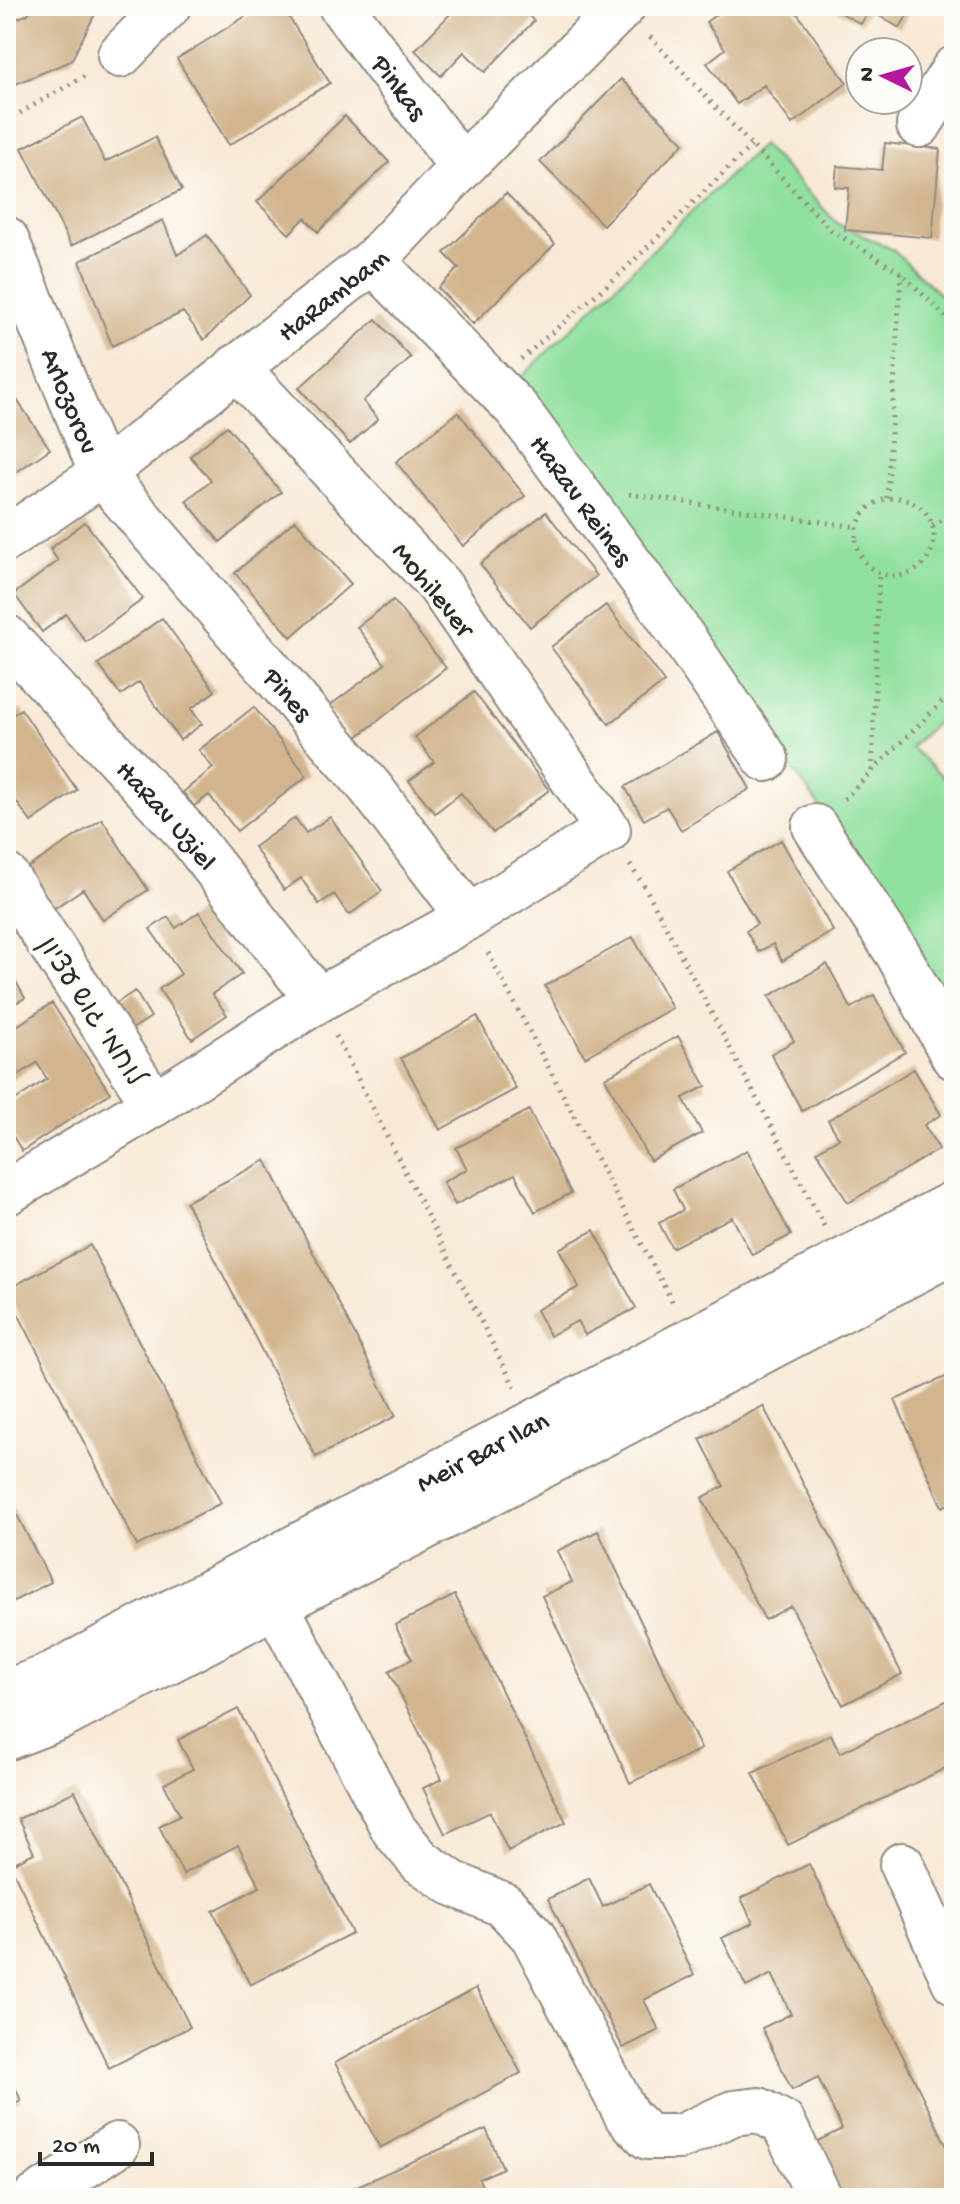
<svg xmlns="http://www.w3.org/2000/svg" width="960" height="2204" font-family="'Gochi Hand','Playpen Sans Hebrew',sans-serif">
	<rect width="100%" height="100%" fill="#fdfcf7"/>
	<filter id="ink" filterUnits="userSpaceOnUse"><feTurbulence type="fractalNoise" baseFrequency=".0125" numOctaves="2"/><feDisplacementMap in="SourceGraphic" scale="16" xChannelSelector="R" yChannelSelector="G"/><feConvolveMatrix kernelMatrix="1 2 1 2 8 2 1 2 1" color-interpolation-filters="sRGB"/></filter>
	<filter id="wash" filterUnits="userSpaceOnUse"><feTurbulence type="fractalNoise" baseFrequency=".006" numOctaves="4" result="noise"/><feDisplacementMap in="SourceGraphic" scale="32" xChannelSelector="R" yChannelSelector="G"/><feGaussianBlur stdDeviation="1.8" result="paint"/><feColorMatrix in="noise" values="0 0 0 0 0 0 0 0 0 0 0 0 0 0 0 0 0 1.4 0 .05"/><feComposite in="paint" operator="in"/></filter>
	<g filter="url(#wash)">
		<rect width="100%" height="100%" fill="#f8e9d6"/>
		<path fill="#90e09f" stroke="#5e8665" stroke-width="2" d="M762,144L838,224L892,249L954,308V705L911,747L954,787V1034L851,850L562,451L511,387Z"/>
		<g id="blocks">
			<path fill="#d2b58f" d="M32,6H99L71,61L6,88V23L28,14Z
				M262,6H282L330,83L229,145L177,59Z
				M458,6H519L534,21L485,72L464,52L441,76L415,50Z
				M728,6H792L847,83L792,124L764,85L737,104L707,63L725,49L706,22Z
				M829,6H912L900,28L869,10L861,24Z
				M621,79L684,143L603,225L540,162Z
				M345,116L389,162L318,232L305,218L289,234L257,202Z
				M82,117L105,162L155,137L182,190L71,246L22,148Z
				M885,143L940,149L932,238L845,230L849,188L835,187L837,166L882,170Z
				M506,193L555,244L473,324L438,288L459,268L444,253Z
				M163,220L177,255L207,235L250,295L204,340L183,312L112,346L80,261Z
				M376,319L411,358L363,401L378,419L350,444L299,388Z
				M9,388L50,449L6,479V390Z
				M458,412L525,496L463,546L396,462Z
				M227,426L281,492L220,542L186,501L211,480L190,456Z
				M546,512L596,576L530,627L480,564Z
				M295,520L351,584L291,637L235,573Z
				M85,522L143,599L86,642L66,614L42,632L14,594L58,561L50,549Z
				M393,600L446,668L353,740L328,707L385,664L357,627Z
				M606,605L664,682L609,724L551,647Z
				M162,618L215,691L191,709L202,724L180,740L139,682L121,695L98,664Z
				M474,692L549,790L493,833L461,793L435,813L409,781L434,762L415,737Z
				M254,707L307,776L237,831L209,795L194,806L183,792L213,768L199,750Z
				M21,709L77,790L31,822L6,787V720Z
				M718,732L750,789L681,830L667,807L644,820L625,787Z
				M330,817L382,891L349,915L334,894L319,904L301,878L284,890L254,847L295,818L306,833Z
				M102,819L148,890L103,920L83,889L44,915L18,874Z
				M781,840L833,931L782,961L773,944L758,952L746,931L757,924L727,871Z
				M199,912L242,974L212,994L227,1015L192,1039L159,989L181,974L150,929L168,917L176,928Z
				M633,937L672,1008L585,1057L545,986Z
				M6,963L25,998L6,1008Z
				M827,964L851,1008L874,995L905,1052L802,1111L771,1054L794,1041L769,996Z
				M135,991L151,1017L126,1033L109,1008Z
				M52,1003L110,1093L22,1151L6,1125V1106L47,1079L37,1063L6,1083V1033Z
				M477,1016L516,1089L440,1130L401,1058Z
				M678,1036L706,1086L683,1098L702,1133L650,1161L605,1078Z
				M914,1069L941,1115L924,1125L939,1149L848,1203L817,1151L839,1138L828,1120Z
				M529,1110L571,1193L535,1212L515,1174L455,1205L443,1182L467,1169L456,1148Z
				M747,1150L791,1235L752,1255L732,1217L672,1248L659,1223L683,1210L673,1189Z
				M266,1160L396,1416L316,1457L186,1202Z
				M594,1230L636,1308L585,1335L577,1321L550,1336L536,1310L579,1287L559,1249Z
				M90,1245L221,1503L137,1546L6,1290Z
				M954,1373V1502L942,1507L895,1400Z
				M763,1406L902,1674L843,1705L791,1606L765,1620L702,1498L724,1486L700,1439Z
				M6,1493L51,1582L6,1605Z
				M598,1531L701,1749L630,1783L542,1596L572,1582L557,1551Z
				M455,1595L566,1822L508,1851L490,1812L445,1834L423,1788L442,1779L389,1671L412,1659L395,1625Z
				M954,1697V1764L788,1845L753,1773L831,1734L840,1753Z
				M238,1709L352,1933L250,1985L213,1911L260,1887L238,1845L183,1874L159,1826L180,1815L164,1784L193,1769L178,1740Z
				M75,1791L190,2027L109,2068L10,1865L34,1853L18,1819Z
				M809,1864L954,2161V2198H875L873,2193L864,2198H843L816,2142L842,2129L818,2077L792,2090L762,2028L791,2014L772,1974L746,1987L722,1938L753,1923L741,1898Z
				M589,1878L603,1907L649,1884L694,1975L644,2000L659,2030L623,2048L548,1899Z
				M476,1988L521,2073L380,2148L335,2063Z
				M6,2065L21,2101L6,2108Z
				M486,2129L503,2168L479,2179L487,2198H341L339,2194Z"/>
		</g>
	</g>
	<g filter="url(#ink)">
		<use href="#blocks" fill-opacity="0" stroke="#928a80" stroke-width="2"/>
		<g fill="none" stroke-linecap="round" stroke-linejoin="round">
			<g stroke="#928a80" stroke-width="48">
				<g id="minor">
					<path id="s1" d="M341,6L462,167"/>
					<path d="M120,55L168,6"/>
					<path d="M919,125L954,69"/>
					<path id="s2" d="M6,239L102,474L370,787L469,917"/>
					<path id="s3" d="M373,261L517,409L664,610L766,759"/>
					<path id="s4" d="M6,539L102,474L373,261L462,167L623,6"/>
					<path id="s5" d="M6,637L187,833L318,1000"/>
					<path d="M815,827L898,954L954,1057"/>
					<path d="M6,876L154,1104"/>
					<path d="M6,1193L154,1104L318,1000L469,917L608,830L439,585L236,367"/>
					<path d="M276,1605L394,1830L420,1861L452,1883L504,1905L533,1936L627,2116L648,2137H680L733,2113L759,2110L783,2123L820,2198"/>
					<path id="s6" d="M6,1692L45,1678L954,1203"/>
					<path d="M6,1738L63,1716L954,1251"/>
					<path d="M902,1865L954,1981"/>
					<path d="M35,2198L117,2145"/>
				</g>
			</g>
			<path stroke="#928a80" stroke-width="5" stroke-dasharray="2 6" stroke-linecap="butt" d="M650,37L831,230L901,273L954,325
				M6,121L88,74
				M521,359L620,274L751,146
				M629,494L857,527
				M887,498L901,273
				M856 537a39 39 0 1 1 78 0a39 39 0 1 1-78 0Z
				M932,525L954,514
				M872,771L879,572
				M844,799L954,690
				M630,865L646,889L824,1226
				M488,953L674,1305
				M336,1036L515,1388"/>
			<use href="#minor" stroke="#fff" stroke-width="44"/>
		</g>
	</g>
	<g text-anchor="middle" stroke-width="8" stroke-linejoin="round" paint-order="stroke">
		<g font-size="28" fill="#2b2b2b" stroke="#fdfcf7">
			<text dy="10" stroke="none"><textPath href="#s1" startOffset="100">Pinkas</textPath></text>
			<text dy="10" stroke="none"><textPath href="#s4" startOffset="408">HaRambam</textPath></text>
			<text dy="10" stroke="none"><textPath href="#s2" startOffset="174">Arlozorov</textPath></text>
			<text dy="10" stroke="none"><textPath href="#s3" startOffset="318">HaRav Reines</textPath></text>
			<text transform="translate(435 588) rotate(51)" y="10">Mohilever</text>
			<text dy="10" stroke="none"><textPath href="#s2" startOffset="542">Pines</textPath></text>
			<text dy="10" stroke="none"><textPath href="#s5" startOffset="240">HaRav Uziel</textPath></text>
			<text transform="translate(93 1010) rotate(57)" y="10">לוחמי גוש עציון</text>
			<text dy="10" stroke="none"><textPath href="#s6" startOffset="534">Meir Bar Ilan</textPath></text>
		</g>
	</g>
	<rect width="960" height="2204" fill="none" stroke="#fdfcf7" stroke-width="32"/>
	<g transform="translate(884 76) rotate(275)"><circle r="38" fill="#fdfcf7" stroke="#a9a8a5" stroke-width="2"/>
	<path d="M0-6L14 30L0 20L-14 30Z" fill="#b5179e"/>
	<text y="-12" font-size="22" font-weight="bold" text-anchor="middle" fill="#2b2b2b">N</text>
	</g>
	<path d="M40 2152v12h112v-12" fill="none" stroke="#2b2b2b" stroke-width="4"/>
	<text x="52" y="2152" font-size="24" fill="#2b2b2b" stroke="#fdfcf7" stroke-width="6" paint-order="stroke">20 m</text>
</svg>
